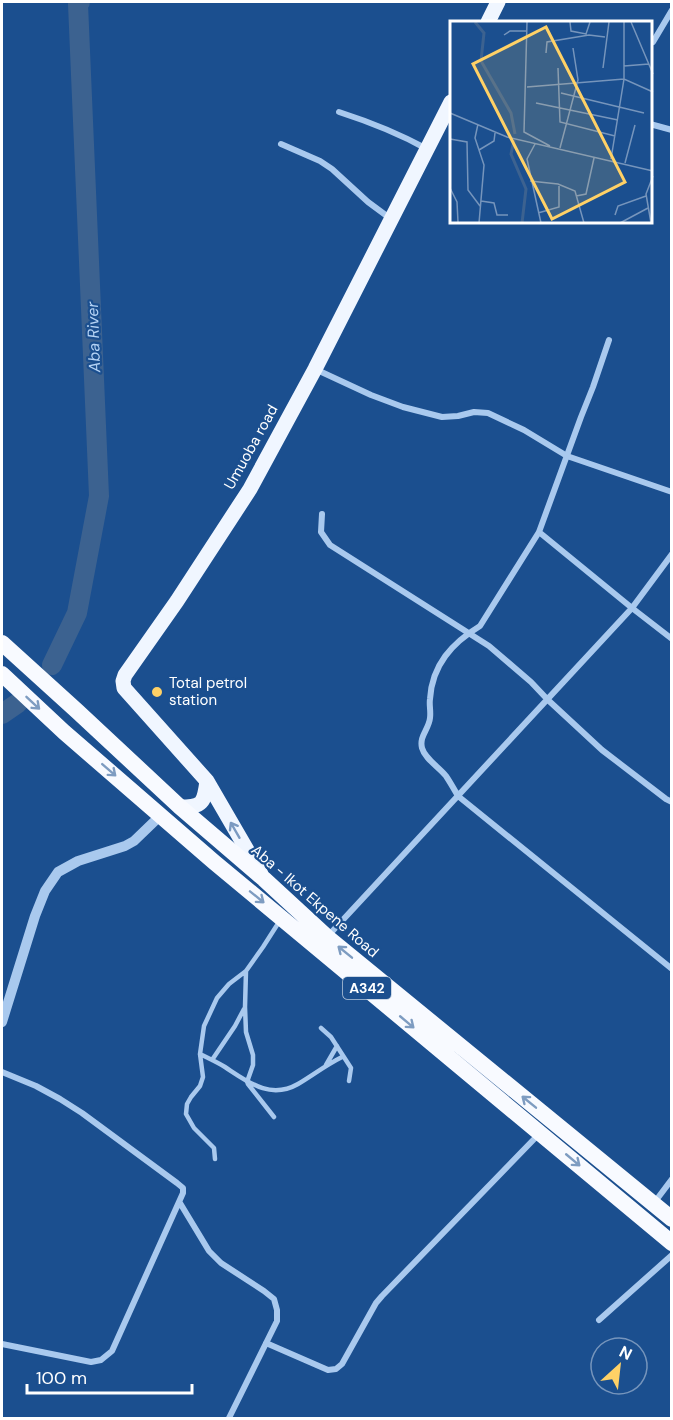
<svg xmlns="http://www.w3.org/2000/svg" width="673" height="1420" font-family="'DM Sans',sans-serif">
	<rect width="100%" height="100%" fill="#1b4f8f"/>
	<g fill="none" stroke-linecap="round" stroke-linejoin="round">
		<path stroke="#3c6290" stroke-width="20" d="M52,665L77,613L99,496L78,4L80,2
			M2,714L18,703"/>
		<path stroke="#a9c9ee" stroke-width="4.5" d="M246,971L245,1007L246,1032L253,1055V1065L247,1082
			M321,1028L331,1037L351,1068L349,1081
			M200,1054C208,1058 217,1062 225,1067C248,1082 270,1100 298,1084C313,1075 326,1065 342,1057
			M212,1060L235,1026L244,1009
			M326,1065L337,1046
			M248,1084L274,1117
			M215,1159L214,1148L194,1128L186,1114L187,1104L191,1097L200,1086L203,1077L200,1054L204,1026L217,998L229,984L246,971L263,947L279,922"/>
		<path stroke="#a9c9ee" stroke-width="6" d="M653,42L672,10
			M339,112C370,122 398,133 427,149
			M650,124L672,130
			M281,144L320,161L332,169L368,202L391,219
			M609,340L593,387L581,417L539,532L480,626C452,643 432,665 430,699C429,705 431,711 430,718C429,729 419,736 422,748C425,759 439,767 446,776C450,782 454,789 458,796L672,969
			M315,369L371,395L403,407L442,417L458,416L474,412L488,413L524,430L567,456L672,492
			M322,514L321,532L330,545L489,646L531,682L548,700L602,750L666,799L672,802
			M539,532L632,608L672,639
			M327,937L632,608L672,554
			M2,1072L36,1086L60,1099L82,1113L177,1183L183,1188V1193L112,1351L101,1360L91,1362L2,1344
			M180,1203L209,1251L221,1263L264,1291L274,1299L277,1310V1321L229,1418
			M654,1203L672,1179
			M599,1320L672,1255
			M266,1343L328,1370L336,1369L342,1364L376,1303L382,1296L540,1133"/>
		<path stroke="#a9c9ee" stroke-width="10" d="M2,1022L35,916L45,891L58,872L78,861L125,846L134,841L161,815"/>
		<path stroke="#f0f6ff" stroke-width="15" d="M488,22L498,2
			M180,807C203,807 204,803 207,781
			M261,874L207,781L124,688L123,681L125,675L177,601L250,489L315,369L451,102"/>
		<path stroke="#f8faff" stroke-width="16" d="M2,643L77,711L180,807L264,879L327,937L672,1219
			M2,674L64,732L214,862L672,1243"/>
	</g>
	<defs><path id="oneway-shaft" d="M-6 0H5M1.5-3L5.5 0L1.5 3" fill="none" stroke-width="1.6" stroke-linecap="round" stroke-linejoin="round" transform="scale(1.5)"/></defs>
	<g stroke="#7e9cc1">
		<use href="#oneway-shaft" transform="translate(33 703) rotate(43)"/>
		<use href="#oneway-shaft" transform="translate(109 770) rotate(41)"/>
		<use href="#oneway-shaft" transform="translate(257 897) rotate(39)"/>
		<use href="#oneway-shaft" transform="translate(345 952) rotate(-141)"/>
		<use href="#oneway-shaft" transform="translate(407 1022) rotate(40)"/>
		<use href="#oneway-shaft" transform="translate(529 1102) rotate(-141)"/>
		<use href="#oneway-shaft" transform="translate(573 1160) rotate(40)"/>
	</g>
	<use stroke="#7b9ac1" href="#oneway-shaft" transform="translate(235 830) rotate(-120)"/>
	<circle fill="#ffd166" stroke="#1b4f8f" stroke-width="2" cx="157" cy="692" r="6"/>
	<g text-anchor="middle" stroke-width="4.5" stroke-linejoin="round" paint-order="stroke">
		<rect fill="#1b4f8f" stroke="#bbcadd" stroke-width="1.5" x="343" y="977" width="48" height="22" rx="4.5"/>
		<g font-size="14" font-weight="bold" fill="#fff">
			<text x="367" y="993">A342</text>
		</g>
		<g font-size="15" fill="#fff" stroke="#1b4f8f">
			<text transform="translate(251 447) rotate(-61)" y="5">Umuoba road</text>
			<text transform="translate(315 901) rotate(41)" y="5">Aba - Ikot Ekpene Road</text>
		</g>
		<g font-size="15" fill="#fff" stroke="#1b4f8f" text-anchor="start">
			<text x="169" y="688">Total petrol<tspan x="169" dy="17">station</tspan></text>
		</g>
		<g font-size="16" font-style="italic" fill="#b5d3f5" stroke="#1b4f8f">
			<text transform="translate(93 337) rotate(-92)" y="6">Aba River</text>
		</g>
	</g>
	<g transform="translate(450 21)">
		<rect width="202" height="202" fill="#1b4f8f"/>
		<path fill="none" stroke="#3c6290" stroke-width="3" d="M25,1L34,12L31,40L61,92L65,113M64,119L61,133L76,168L72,202"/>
		<path fill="none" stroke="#7695bc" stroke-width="1.5" d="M77,1L74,111L100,125M120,1L121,10L136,13L140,1M181,1L203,53M54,14L60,10H77M96,32L97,21L139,14L155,16M174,45L199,43M108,47L110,101L165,115M153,47L159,1M77,66L174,58L203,71M111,72L194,92M86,82L168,99M0,92L57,116L203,150M28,103L25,117L34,144L29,202M0,118L17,121L18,169L30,185M85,123L77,138L91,202M110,127L128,59L123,27M29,129L44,120L45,112M161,138L174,58V1M175,142L185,104M80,160L108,163L125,170L134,202M0,167L7,181L8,201M126,175L136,173L144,137M31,180L44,182L47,194H58M88,192L109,186V165M165,194L168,185L196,175M170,202L198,187M201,202L196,173L203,155"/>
		<path fill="#ffd166" fill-opacity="0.15" stroke="#ffd166" stroke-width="3" d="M96,6L175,161L102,198L23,43Z"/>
		<rect width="202" height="202" fill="none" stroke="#fff" stroke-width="3"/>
	</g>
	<rect width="673" height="1420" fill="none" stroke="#ffffff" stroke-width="6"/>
	<g transform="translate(619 1366) rotate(27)"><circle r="28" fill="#1b4f8f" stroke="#7695bc" stroke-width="1.5"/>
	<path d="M0-4.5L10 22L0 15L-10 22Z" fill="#ffd166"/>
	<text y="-9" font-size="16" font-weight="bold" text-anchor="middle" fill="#ffffff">N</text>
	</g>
	<path d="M27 1384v9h165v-9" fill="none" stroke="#ffffff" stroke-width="3"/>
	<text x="36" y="1384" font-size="18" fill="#ffffff" stroke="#1b4f8f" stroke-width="4.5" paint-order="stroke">100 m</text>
</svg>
